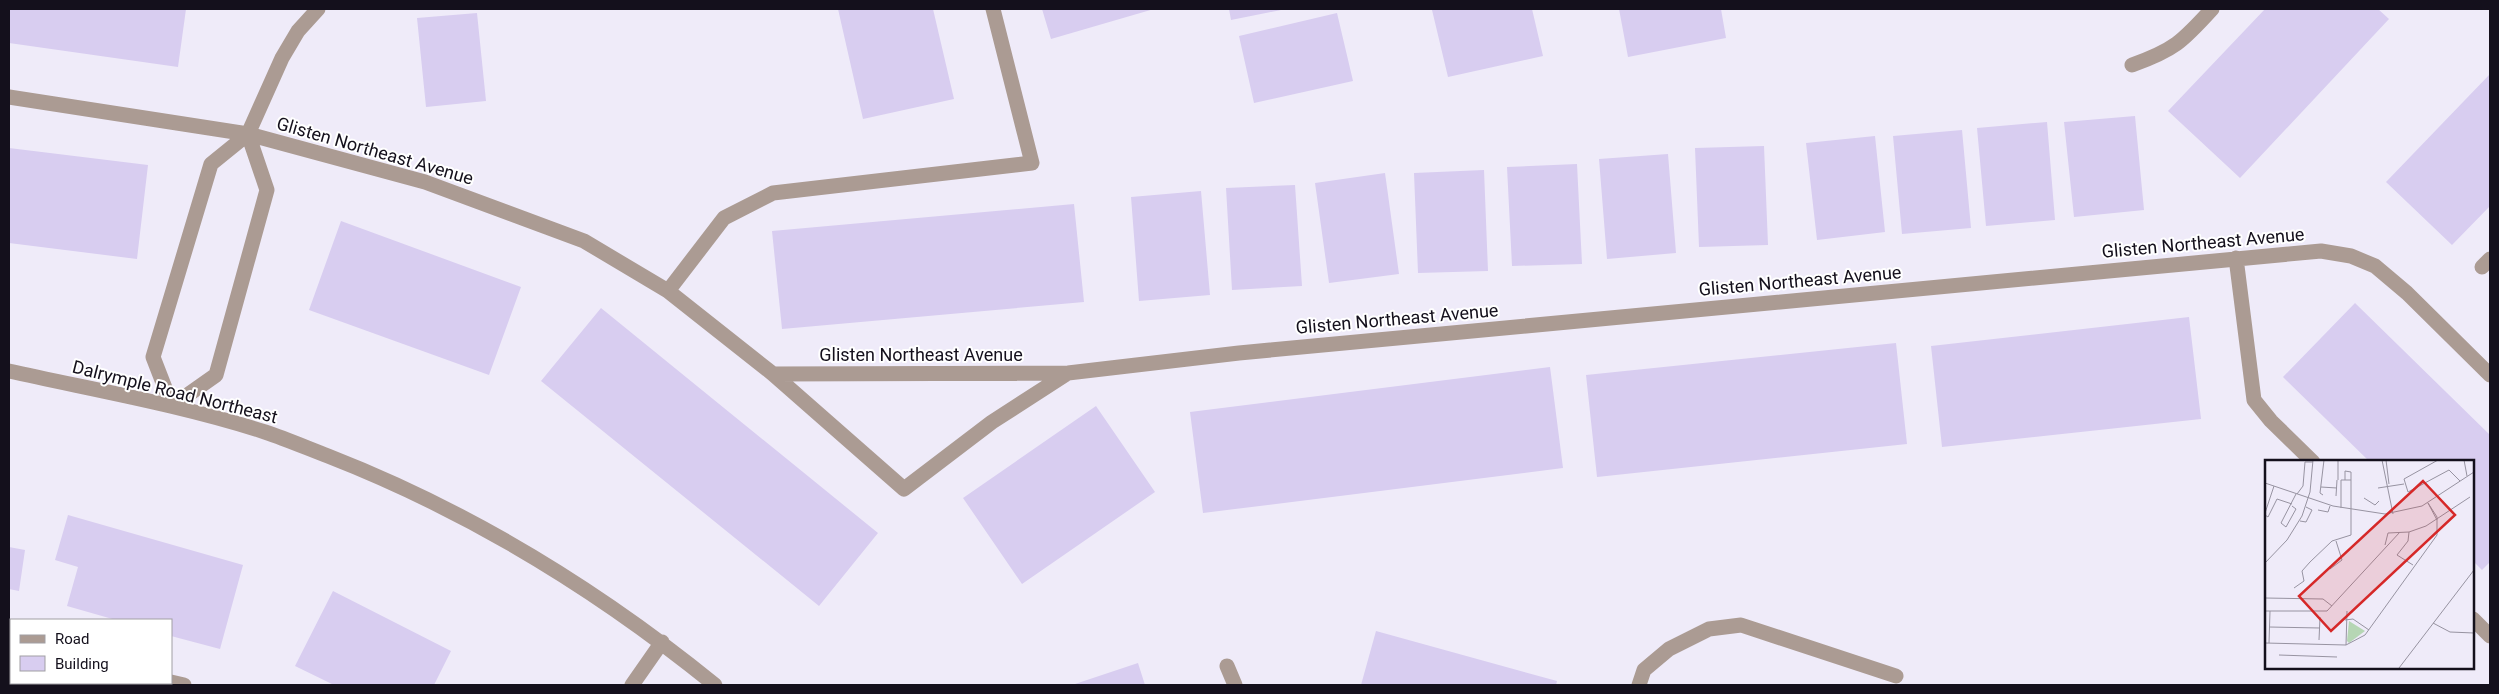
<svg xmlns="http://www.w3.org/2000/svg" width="2499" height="694" font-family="Roboto,sans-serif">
	<rect width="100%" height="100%" fill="#efebf9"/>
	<path fill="#d8cdf0" d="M9,9H186L178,67L9,43Z
		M838,9H933L954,99L863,119Z
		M1042,9H1154L1051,39Z
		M1229,9H1281V10L1231,20Z
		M1532,9L1543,56L1448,77L1432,10Z
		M1619,9H1721L1726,38L1628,57Z
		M2265,9H2378L2389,19L2240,178L2168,111Z
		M477,13L486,101L426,107L417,18Z
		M1337,13L1353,81L1254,103L1239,36Z
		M2490,74V206L2452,245L2386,182Z
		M2135,116L2144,210L2074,217L2064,122Z
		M2047,122L2055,220L1986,226L1977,128Z
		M1962,130L1971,228L1902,234L1893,136Z
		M1875,136L1885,232L1817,240L1806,143Z
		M1764,146L1768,245L1699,247L1695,148Z
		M9,148L148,165L137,259L9,243Z
		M1668,154L1676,253L1607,259L1599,159Z
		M1577,164L1582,264L1512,266L1507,167Z
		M1484,170L1488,271L1418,273L1414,173Z
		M1385,173L1399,274L1329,283L1315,183Z
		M1295,185L1302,286L1232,290L1226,188Z
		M1201,191L1210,295L1139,301L1131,197Z
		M1074,204L1084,302L782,329L772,231Z
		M341,221L521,287L489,375L309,310Z
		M2355,303L2490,435V562L2482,570L2473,561V462H2370L2283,377Z
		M601,308L878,533L819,606L541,381Z
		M2189,317L2201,419L1942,447L1931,346Z
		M1896,343L1907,444L1597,477L1586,375Z
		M1550,367L1563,468L1203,513L1190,412Z
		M1096,406L1155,492L1022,584L963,498Z
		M68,515L243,565L220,649L171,636V620H116L67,606L78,567L55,560Z
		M9,547L25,550L19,591L9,589Z
		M333,591L451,651L434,685H334L295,666Z
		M1376,631L1557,681L1556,685H1361Z
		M1138,663L1145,685H1072Z"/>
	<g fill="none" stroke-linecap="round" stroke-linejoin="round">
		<path stroke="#ab9b93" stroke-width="15" d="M2132,65C2174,50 2182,42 2212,9
			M9,97L248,134L425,182L584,241L668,291L773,374L904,489L992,422L1068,373
			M2236,258L2254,400L2271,421L2313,462
			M2482,267L2490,259
			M668,291L724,218L773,193L1032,163L993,9
			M9,371C94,390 182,405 265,432C286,439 307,448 328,456C469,511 598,590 715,685
			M773,374L1068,373L1239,353L2321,251L2351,256L2375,266L2407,293L2490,375
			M172,406L153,357L211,164L248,134L282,58L298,31L318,9
			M172,406L216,375L267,190L248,134
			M2473,619L2490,636
			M9,644H11
			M1227,666L1235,685
			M171,682L184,685
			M632,685L662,642
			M1639,685L1644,670L1669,649L1709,629L1741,625L1896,676"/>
	</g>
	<g text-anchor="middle" stroke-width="4" stroke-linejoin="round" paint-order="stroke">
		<g font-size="18" fill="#14101c" stroke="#fff">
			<text transform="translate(375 151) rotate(16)" y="6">Glisten Northeast Avenue</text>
			<text transform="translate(2203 243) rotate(-5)" y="6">Glisten Northeast Avenue</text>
			<text transform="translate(1800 281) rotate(-5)" y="6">Glisten Northeast Avenue</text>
			<text transform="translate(1397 319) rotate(-5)" y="6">Glisten Northeast Avenue</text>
			<text x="921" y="361">Glisten Northeast Avenue</text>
			<text transform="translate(175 392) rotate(14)" y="6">Dalrymple Road Northeast</text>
		</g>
	</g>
	<g transform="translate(2265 460)">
		<rect width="209" height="209" fill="#efebf9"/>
		<path d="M84,161L100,171L84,183L82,181Z" fill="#b6d6b4"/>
		<path fill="none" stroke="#9793a1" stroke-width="1" d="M117,0L128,54M121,0L124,24M173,0L139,19L143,32L184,10L195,21M199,0L202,16M73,20V0M0,23L68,46L120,54L157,46L209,12M56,27L72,28M113,28L139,24M32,34L38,26L40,2H48M58,35L55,33L59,0M71,36L72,20M99,38L110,45L114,41M163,43L172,60M27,46L31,49L21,67L16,63L31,34M76,48V20H86M53,50L63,52L65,46M0,53L9,26M0,55L3,57L12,39L27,44M35,61L41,62L47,50L41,47M144,72L143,81L132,95L148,105M120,85L123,73L144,72L161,66L205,37M0,103L22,80L37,56L45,32L48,0M65,109L77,100L71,81M29,128L39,121L37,111L45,102L67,81L86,75V12L80,11V20M0,138L58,139L67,146M0,151H62L135,72M80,160L88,159L104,170M168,163L185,172L209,173M4,167L55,168M54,180L55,157M0,183L81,185L100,175L172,75V57L163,43M4,183L5,151M81,185L82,151M14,195L72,197M134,208L209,110"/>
		<path fill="#d62828" fill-opacity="0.15" stroke="#d62828" stroke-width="2.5" d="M158,21L190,55L66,171L34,136Z"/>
		<rect width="209" height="209" fill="none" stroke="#14101c" stroke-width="2.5"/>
	</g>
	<rect width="2499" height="694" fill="none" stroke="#14101c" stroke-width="20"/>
	<rect x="10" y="619" width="162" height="65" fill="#ffffff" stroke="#a19fa4"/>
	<rect x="20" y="635" width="25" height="8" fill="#ab9b93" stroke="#a19fa4"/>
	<text x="55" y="644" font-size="15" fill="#14101c">Road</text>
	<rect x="20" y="656" width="25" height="15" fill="#d8cdf0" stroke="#a19fa4"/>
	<text x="55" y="669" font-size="15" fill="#14101c">Building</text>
</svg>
